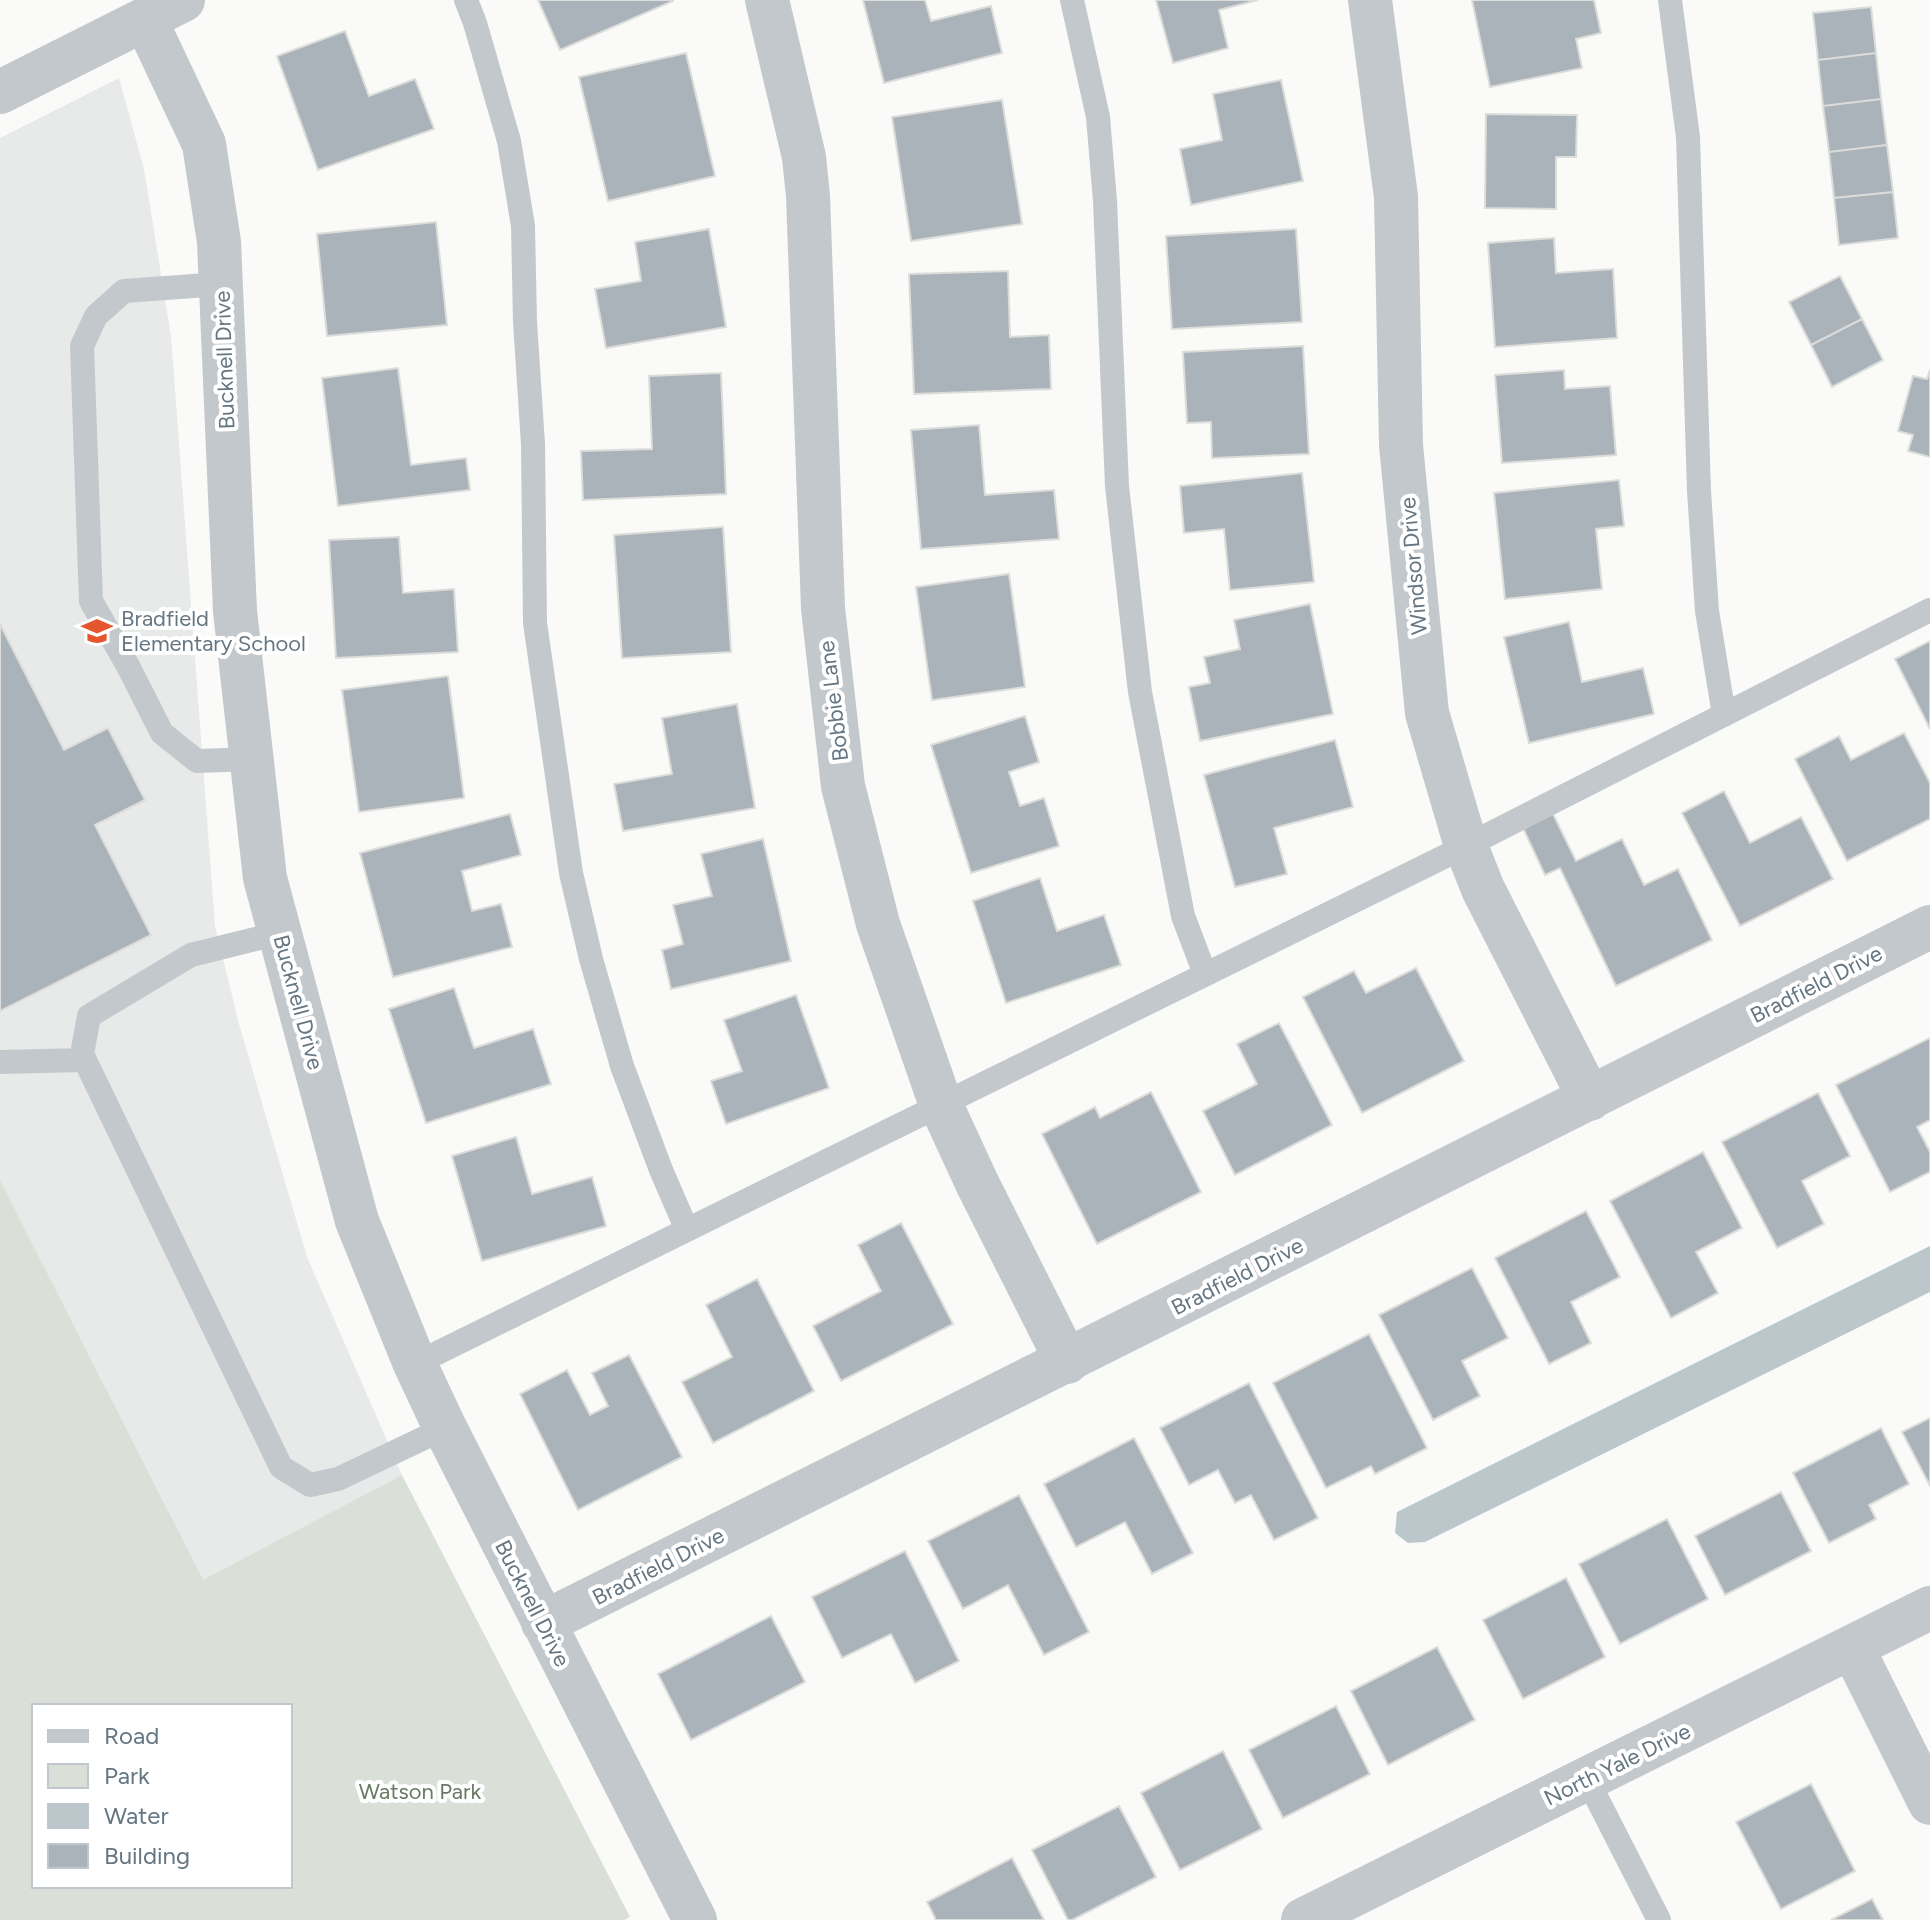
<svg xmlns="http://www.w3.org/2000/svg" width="1930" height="1920" font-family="Figtree,sans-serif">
	<rect width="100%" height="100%" fill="#fafaf8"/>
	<path fill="#e8e9e9" d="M119,78L144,169L171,336L215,926L239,1024L307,1257L402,1475L203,1581L0,1180V138Z"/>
	<path fill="#dadfd7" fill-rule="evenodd" d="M0,1180L203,1580L402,1475L630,1917L624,1920H0ZM34,1706H290V1886H34Z"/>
	<path fill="#bbc7cb" d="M1930,1246V1292L1425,1542L1408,1543L1395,1533L1397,1512Z"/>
	<path fill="#aab3b9" stroke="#dcdcda" stroke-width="2" d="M538,0H672L673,1L560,50Z
		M863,0H925L931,21L991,6L1002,53L884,83Z
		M1156,0H1258L1219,10L1228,48L1173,63Z
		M1472,0H1594L1601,33L1576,39L1582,68L1490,87Z
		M1871,7L1876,53L1818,60L1813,13Z
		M345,31L369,96L415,79L434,129L318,170L277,56Z
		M686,53L715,176L608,201L579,77Z
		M1876,53L1881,99L1823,106L1818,60Z
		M1281,80L1303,181L1191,205L1180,149L1222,140L1213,94Z
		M1881,99L1887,145L1829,152L1823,106Z
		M1002,100L1022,224L911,241L892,117Z
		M1486,114L1577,115L1576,157H1556V209L1485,208Z
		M1887,145L1893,192L1834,198L1829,152Z
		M1893,192L1898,238L1839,245L1834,198Z
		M436,222L447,325L327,336L317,234Z
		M709,229L726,327L606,348L595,289L641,281L635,242Z
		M1296,229L1302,322L1172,329L1166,236Z
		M1554,238L1556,273L1613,269L1617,338L1495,347L1488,243Z
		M1008,271L1010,337L1049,335L1051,389L914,394L909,274Z
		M1840,276L1862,319L1811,345L1789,302Z
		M1862,319L1883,360L1832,387L1811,345Z
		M1303,346L1309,454L1212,458L1211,422L1187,423L1183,352Z
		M398,368L411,465L466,458L470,490L338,506L322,378Z
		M1564,370L1565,389L1610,386L1616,455L1502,463L1495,375Z
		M1930,370V457L1908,451L1913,435L1898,431L1913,376L1927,379Z
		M721,373L726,494L583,500L581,451L652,449L649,376Z
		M979,425L985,495L1054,490L1059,539L921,549L911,430Z
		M1302,473L1314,582L1230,590L1224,529L1184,533L1180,486Z
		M1619,480L1624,526L1596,529L1602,589L1505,599L1494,493Z
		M723,527L731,652L622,658L614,535Z
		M399,537L403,593L454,589L458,652L336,658L329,540Z
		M1009,574L1025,687L932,700L916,587Z
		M1310,604L1333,714L1200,741L1189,687L1210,683L1204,657L1240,649L1234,620Z
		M1569,622L1582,682L1643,668L1654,714L1529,743L1504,637Z
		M0,624L64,750L108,728L145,800L95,825L151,935L0,1011Z
		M1930,641V729L1895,659Z
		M448,676L464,798L359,812L342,690Z
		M737,704L755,808L623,831L614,784L672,774L662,718Z
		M1025,716L1039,762L1009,772L1020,806L1044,798L1059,846L971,873L931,745Z
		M1904,733L1930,783V819L1847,861L1795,759L1839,736L1851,760Z
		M1335,740L1353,807L1274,828L1287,874L1235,887L1204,775Z
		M1724,791L1750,843L1801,817L1833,879L1740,926L1682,813Z
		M510,814L521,855L462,871L472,911L501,904L512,947L393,977L360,853Z
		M1553,814L1576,861L1622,839L1644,885L1678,869L1712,940L1616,986L1560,868L1545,875L1523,828Z
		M763,839L791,961L671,989L662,950L683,944L673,905L712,896L701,854Z
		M1040,878L1057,931L1104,915L1121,965L1006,1003L973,901Z
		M1416,968L1464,1061L1362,1113L1303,997L1354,971L1366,993Z
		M454,988L474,1048L533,1029L551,1084L426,1123L389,1009Z
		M796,995L829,1088L726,1124L711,1081L742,1071L724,1020Z
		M1279,1023L1332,1125L1235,1175L1203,1111L1257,1084L1237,1044Z
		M1930,1038V1120L1917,1127L1930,1152V1172L1890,1192L1836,1085Z
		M1151,1092L1201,1192L1097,1244L1042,1134L1095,1107L1100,1118Z
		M1818,1093L1850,1156L1802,1181L1824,1224L1777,1248L1722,1142Z
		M516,1137L532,1194L592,1177L606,1226L482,1261L452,1156Z
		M1703,1152L1742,1228L1696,1252L1718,1293L1671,1318L1610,1201Z
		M1586,1211L1620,1277L1571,1302L1591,1343L1549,1364L1495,1258Z
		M901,1223L953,1324L841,1381L813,1326L881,1291L858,1245Z
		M1472,1268L1508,1338L1462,1361L1480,1396L1433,1420L1379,1315Z
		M757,1279L814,1391L713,1443L682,1382L732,1357L706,1305Z
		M1369,1334L1427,1448L1375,1474L1371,1466L1326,1488L1273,1383Z
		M629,1355L682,1457L578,1510L520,1394L567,1370L590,1415L608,1406L592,1373Z
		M1249,1383L1318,1518L1274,1540L1251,1495L1235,1503L1218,1470L1189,1485L1160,1428Z
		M1930,1418V1486L1902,1432Z
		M1881,1428L1909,1484L1869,1505L1876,1519L1829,1543L1793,1473Z
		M1134,1438L1193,1553L1152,1574L1125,1522L1076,1547L1044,1484Z
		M1781,1492L1811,1551L1725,1595L1695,1536Z
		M1019,1495L1089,1632L1044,1655L1008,1585L963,1609L928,1541Z
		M1667,1519L1708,1599L1620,1644L1579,1564Z
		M905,1551L959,1661L915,1683L891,1634L842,1658L812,1597Z
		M1566,1578L1605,1657L1523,1699L1483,1620Z
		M771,1616L805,1682L691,1740L658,1674Z
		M1437,1647L1475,1720L1388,1765L1351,1691Z
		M1336,1706L1370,1774L1283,1818L1249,1750Z
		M1223,1751L1262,1829L1180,1870L1141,1793Z
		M1811,1784L1855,1871L1781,1909L1736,1822Z
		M1119,1806L1156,1877L1072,1920H1068L1032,1850Z
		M1012,1858L1044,1920H936L927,1902Z
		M1872,1899L1883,1920H1831Z"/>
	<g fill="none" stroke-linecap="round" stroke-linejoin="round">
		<path stroke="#c3c8cc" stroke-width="24" d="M466,0L475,23L509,141L523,226L525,322L533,444L535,623L571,873L591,959L622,1066L661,1170L687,1230
			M1072,0L1098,117L1105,201L1117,486L1140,692L1183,916L1205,974
			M1670,0L1688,137L1699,491L1707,611L1724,715
			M221,284L124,291L96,316L82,346L91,601L128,666L162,733L197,761L252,759
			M280,933L191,955L89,1016L82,1054L281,1467L310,1485L338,1479L445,1428
			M0,1062L84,1060
			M415,1364L1466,846L1930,610
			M1587,1779L1659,1920"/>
		<path stroke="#c3c8cc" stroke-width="44" d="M767,0L804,157L808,196L823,608L843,786L878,924L941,1105L977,1183L1067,1362
			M1370,0L1396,197L1401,445L1427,713L1466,846L1483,889L1590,1099
			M145,19L204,144L219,242L235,611L265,878L357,1221L415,1364L445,1428L695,1920
			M0,92L183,0
			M543,1623L1930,927
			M1852,1647L1930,1803"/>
		<path stroke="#c3c8cc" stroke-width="44" d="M1303,1920L1930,1608"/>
	</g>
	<defs>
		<g id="school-bare" transform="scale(2.4)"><path d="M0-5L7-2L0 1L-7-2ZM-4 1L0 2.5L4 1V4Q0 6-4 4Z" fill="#e4572e" stroke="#fff" stroke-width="2.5" paint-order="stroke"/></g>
	</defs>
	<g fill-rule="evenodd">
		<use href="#school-bare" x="97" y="631"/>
	</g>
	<g text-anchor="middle" stroke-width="8" stroke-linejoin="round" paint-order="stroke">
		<g font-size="22" fill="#657683" stroke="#fff">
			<text transform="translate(224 360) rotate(-92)" y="8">Bucknell Drive</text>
			<text transform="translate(1413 566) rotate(-95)" y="8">Windsor Drive</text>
			<text transform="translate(833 701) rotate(-97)" y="8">Bobbie Lane</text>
			<text transform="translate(1816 984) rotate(-27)" y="8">Bradfield Drive</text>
			<text transform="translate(299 1002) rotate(75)" y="8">Bucknell Drive</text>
			<text transform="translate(1237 1276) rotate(-27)" y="8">Bradfield Drive</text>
			<text transform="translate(658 1566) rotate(-27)" y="8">Bradfield Drive</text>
			<text transform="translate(533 1603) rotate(63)" y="8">Bucknell Drive</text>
			<text transform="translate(1617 1764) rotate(-26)" y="8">North Yale Drive</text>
		</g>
		<g font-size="22" fill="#657683" stroke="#fff" text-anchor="start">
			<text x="121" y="626">Bradfield<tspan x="121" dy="25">Elementary School</tspan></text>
		</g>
		<g font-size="22" fill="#687a64" stroke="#fff">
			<text x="420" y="1799">Watson Park</text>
		</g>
	</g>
	<rect x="32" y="1704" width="260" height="184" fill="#ffffff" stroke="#c1c8cd" stroke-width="2"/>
	<rect x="48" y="1730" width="40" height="12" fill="#c3c8cc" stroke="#c1c8cd" stroke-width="2"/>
	<text x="104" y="1744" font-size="24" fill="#657683">Road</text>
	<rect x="48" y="1764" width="40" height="24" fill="#dadfd7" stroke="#c1c8cd" stroke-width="2"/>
	<text x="104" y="1784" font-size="24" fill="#657683">Park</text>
	<rect x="48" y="1804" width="40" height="24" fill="#bbc7cb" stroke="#c1c8cd" stroke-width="2"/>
	<text x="104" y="1824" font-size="24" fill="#657683">Water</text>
	<rect x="48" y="1844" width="40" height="24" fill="#aab3b9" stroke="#c1c8cd" stroke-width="2"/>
	<text x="104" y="1864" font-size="24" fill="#657683">Building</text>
</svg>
